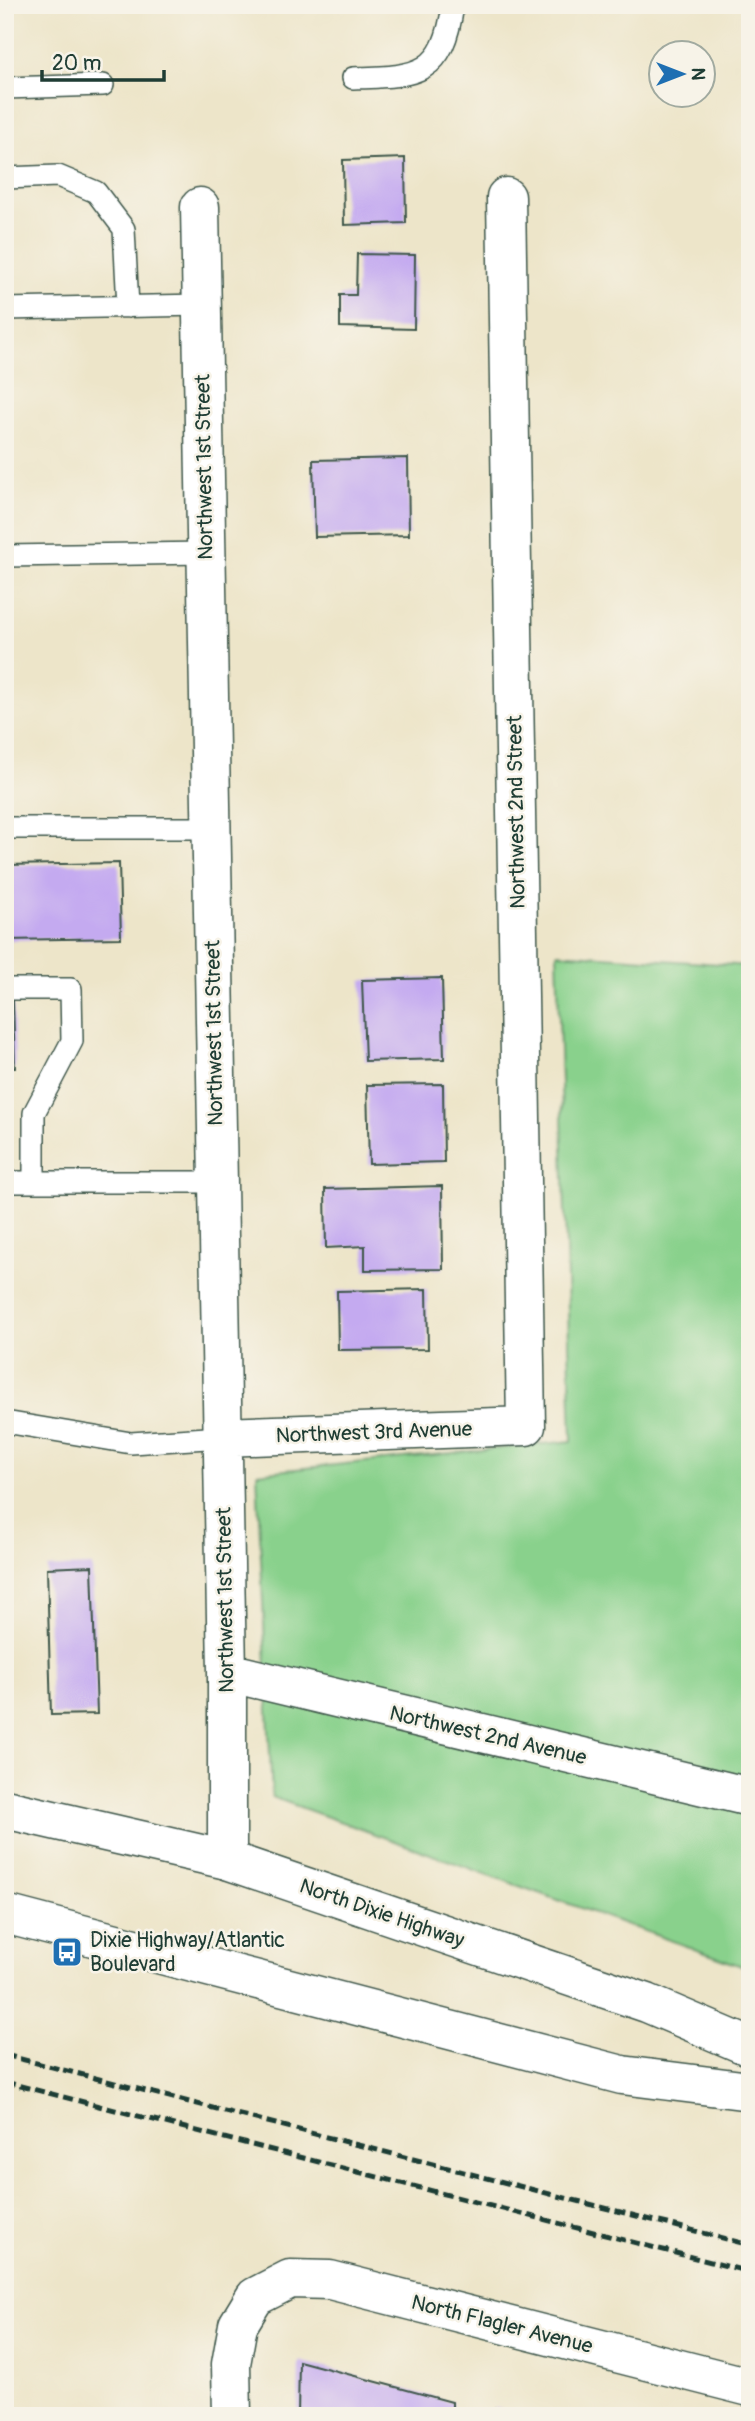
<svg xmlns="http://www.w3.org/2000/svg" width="755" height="2421" font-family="Pangolin,sans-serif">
	<rect width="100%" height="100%" fill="#f7f3e8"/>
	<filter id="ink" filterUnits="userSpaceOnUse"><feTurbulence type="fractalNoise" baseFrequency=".0143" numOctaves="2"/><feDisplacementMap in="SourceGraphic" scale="14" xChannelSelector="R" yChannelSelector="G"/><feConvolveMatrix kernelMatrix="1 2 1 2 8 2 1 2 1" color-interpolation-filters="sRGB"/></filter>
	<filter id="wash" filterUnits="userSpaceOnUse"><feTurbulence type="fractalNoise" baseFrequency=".00686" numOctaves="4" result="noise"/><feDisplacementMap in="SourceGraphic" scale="28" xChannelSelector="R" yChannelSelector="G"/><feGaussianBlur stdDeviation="1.57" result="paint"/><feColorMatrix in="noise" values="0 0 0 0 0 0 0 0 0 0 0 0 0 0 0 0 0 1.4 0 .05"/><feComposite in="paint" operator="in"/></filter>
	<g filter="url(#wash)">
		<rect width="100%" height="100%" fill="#ede5c9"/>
		<path fill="#89d18c" stroke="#548760" stroke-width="2" d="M557,953L750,966V1969L272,1797L257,1473L572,1441Z"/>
		<g id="blocks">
			<path fill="#c4aaf0" d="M405,158L406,223L344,225L343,160Z
				M357,254L415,255L414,329L340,327V295H356Z
				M408,458L409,535L315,537L313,460Z
				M119,863L121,938L5,940V865Z
				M442,978L444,1059L365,1061L362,980Z
				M5,1000H13L15,1068H5Z
				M443,1084L444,1162L369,1164L367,1085Z
				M442,1186L443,1269L365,1270V1246L326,1248L325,1189Z
				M427,1289L428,1349L338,1350L337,1291Z
				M92,1566L97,1714L51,1715L47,1568Z
				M299,2361L452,2402V2416H298Z
				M495,2408L523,2415L522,2416H495Z"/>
		</g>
	</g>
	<g filter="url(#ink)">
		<use href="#blocks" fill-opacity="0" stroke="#3e564a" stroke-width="2"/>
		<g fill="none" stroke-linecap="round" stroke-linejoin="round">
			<g stroke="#3e564a" stroke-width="24">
				<path id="service" d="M353,78C417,76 443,77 453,5
					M5,88L103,85
					M5,178L58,176L96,192L124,229L128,307
					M5,309L201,305
					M5,556L206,553
					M5,828H211
					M5,989H71L72,1041L34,1113V1182
					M5,1182H217
					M5,1422L131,1443L222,1437"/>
			</g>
			<g stroke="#3e564a" stroke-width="41">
				<path id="minor" d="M200,207L227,1672V1860
					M222,1437L526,1426L506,197
					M227,1672L750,1797
					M232,2416L231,2364L238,2325L255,2297L290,2279L330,2280L750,2387"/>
			</g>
			<g stroke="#3e564a" stroke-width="41">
				<path id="secondary" d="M5,1809L227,1860L647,2003L750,2047
					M5,1914L622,2075L750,2091"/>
			</g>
			<use href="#service" stroke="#fff" stroke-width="21"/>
			<use href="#minor" stroke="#fff" stroke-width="38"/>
			<use href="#secondary" stroke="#fff" stroke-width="38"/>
			<path stroke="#1f3d34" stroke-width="5" stroke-dasharray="10 5" stroke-linecap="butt" d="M5,2055L750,2245
				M5,2082L750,2272"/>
		</g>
	</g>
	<defs>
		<g id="bus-square" transform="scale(1.575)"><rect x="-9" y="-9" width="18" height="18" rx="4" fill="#1f6fb2" stroke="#f7f3e8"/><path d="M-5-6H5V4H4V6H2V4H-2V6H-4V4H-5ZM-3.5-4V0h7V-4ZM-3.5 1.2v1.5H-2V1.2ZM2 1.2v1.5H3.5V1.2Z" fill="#fff"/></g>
	</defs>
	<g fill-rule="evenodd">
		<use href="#bus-square" x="67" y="1952"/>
	</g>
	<g text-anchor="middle" stroke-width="5" stroke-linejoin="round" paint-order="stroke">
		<g font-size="21" fill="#1f3d34" stroke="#f7f3e8">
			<text transform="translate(204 467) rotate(-91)" y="7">Northwest 1st Street</text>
			<text transform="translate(516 812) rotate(-91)" y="7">Northwest 2nd Street</text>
			<text transform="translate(214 1033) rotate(-91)" y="7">Northwest 1st Street</text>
			<text transform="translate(374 1432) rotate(-2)" y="7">Northwest 3rd Avenue</text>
			<text transform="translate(225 1600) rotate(-91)" y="7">Northwest 1st Street</text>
			<text transform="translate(488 1735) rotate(13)" y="7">Northwest 2nd Avenue</text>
			<text transform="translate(382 1913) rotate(19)" y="7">North Dixie Highway</text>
			<text transform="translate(502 2324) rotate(14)" y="7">North Flagler Avenue</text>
		</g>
		<g font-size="21" fill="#1f3d34" stroke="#f7f3e8" text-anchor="start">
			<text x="90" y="1947">Dixie Highway/Atlantic<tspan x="90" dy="24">Boulevard</tspan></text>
		</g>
	</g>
	<rect width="755" height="2421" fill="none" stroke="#f7f3e8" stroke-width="28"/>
	<g transform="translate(682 74) rotate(90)"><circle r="33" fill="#f7f3e8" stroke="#a1aaa0" stroke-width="2"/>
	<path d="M0-5L12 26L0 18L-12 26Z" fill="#1f6fb2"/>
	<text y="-10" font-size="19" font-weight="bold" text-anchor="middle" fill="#1f3d34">N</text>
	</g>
	<path d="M42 70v10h122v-10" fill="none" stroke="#1f3d34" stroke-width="3.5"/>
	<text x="52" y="70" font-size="21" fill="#1f3d34" stroke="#f7f3e8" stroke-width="5" paint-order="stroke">20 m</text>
</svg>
